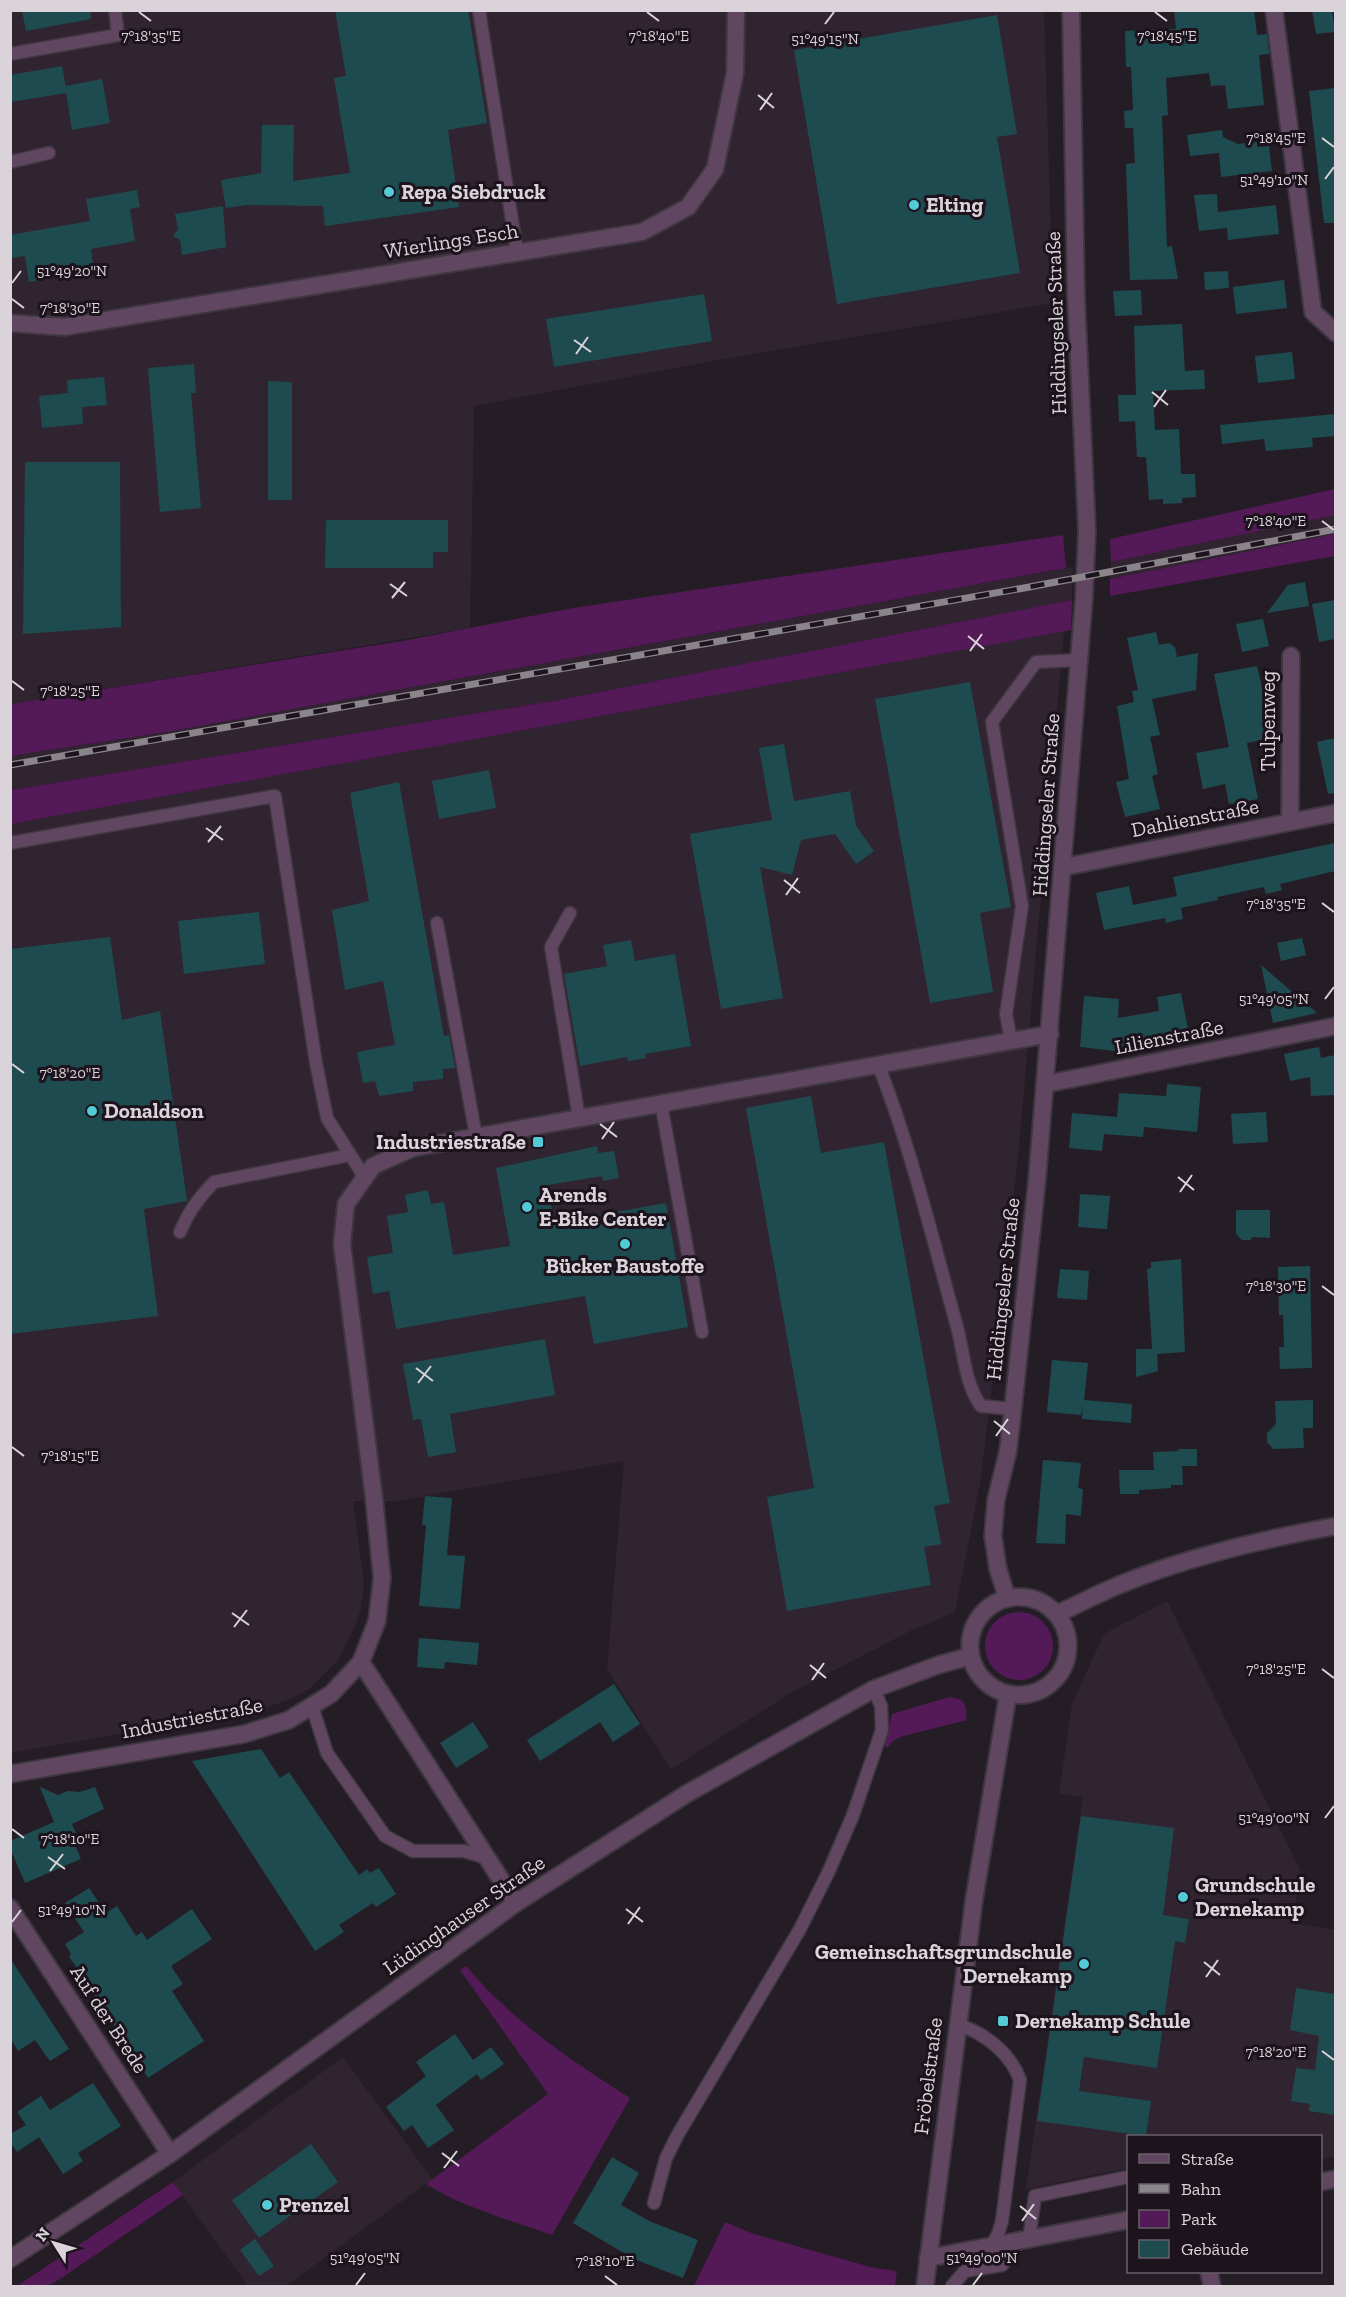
<svg xmlns="http://www.w3.org/2000/svg" width="1346" height="2297" font-family="'Zilla Slab',serif">
	<rect width="100%" height="100%" fill="#251d26"/>
	<path fill="#312431" d="M11,11H1044L1053,303L729,358L474,406L470,628L11,704Z
		M1335,515V534L1110,579L1111,562Z
		M1073,567L1072,600L559,700L11,790V756L172,731Z
		M1064,631L1019,1148L1002,1303L980,1483L955,1612L910,1631L792,1692L671,1769L607,1669L624,1461L396,1501H353L364,1584L361,1606L356,1624L337,1661L310,1688L290,1699L265,1708L11,1753V824Z
		M1167,1601L1300,1870L1293,1923L1335,1930V2156L1321,2159L1320,2136H1128V2168L1026,2189L1083,1797L1059,1793L1072,1704L1104,1634Z
		M343,2057L432,2179L286,2286H248L173,2182Z"/>
	<path fill="#541957" d="M1335,489V515L1111,562L1110,539Z
		M1335,534V556L1110,596V579Z
		M1063,535L1066,568L172,731L11,756V704L408,640L573,608Z
		M1072,600L1071,630L11,824V790L559,700Z
		M985 1646a34 34 0 1 1 68 0a34 34 0 1 1-68 0Z
		M949,1697C967,1699 965,1704 967,1720L900,1737L893,1741L887,1748L884,1745L892,1714Z
		M466,1966C514,2023 568,2058 630,2098L552,2235C510,2220 464,2208 426,2184L548,2094L460,1970Z
		M173,2182L183,2195L63,2277L48,2286H17Z
		M725,2222L751,2233L874,2268L897,2271L895,2286H694Z"/>
	<path fill="#1e4b50" d="M22,10H90L91,19L26,31Z
		M335,10H468L487,123L448,130L459,207L325,226L323,206L248,205L226,208L221,180L261,173L262,125H294L293,181L350,173L334,78L346,76Z
		M1174,10H1254L1257,35L1267,34L1269,54L1259,55L1264,105L1228,109L1225,85L1211,86L1209,73L1166,78L1168,115L1162,116L1167,247L1172,246L1178,279L1130,280L1126,164L1135,163L1133,128H1125L1124,111L1133,110L1131,67H1126L1125,31L1176,29Z
		M1312,10H1332L1335,32L1316,34Z
		M997,15L1017,134L997,137L1020,273L837,304L794,50Z
		M62,66L67,93L10,102V75Z
		M102,79L110,123L72,130L65,86Z
		M1335,88V223H1324L1309,91Z
		M1222,130L1223,137L1238,144L1257,142V147L1269,146L1272,171L1221,177L1219,153L1190,156L1187,135Z
		M137,190L140,207L130,209L135,241L91,249L94,270L29,282L25,256L10,258V235L90,221L86,199Z
		M1217,194L1218,212L1276,205L1279,234L1228,240L1227,228L1199,231L1194,195Z
		M223,206L226,247L182,255L180,240L173,236L178,229L175,214Z
		M1228,271L1229,288L1205,290L1204,272Z
		M1284,280L1287,308L1236,314L1233,287Z
		M1141,290L1142,315L1115,316L1113,291Z
		M704,294L712,341L554,367L546,319Z
		M1182,324L1185,371L1204,370L1205,389L1153,391L1155,430L1179,429L1181,474H1195L1196,497L1182,498V503L1163,504V499L1149,500L1146,457H1137L1135,421L1119,422L1118,395H1136L1134,326Z
		M1292,352L1295,379L1258,383L1255,356Z
		M194,364L196,393H191L201,508L160,512L148,368Z
		M104,377L107,405L82,407L83,424L42,428L39,396L68,393L67,380Z
		M268,381L292,382V500H268Z
		M1335,414V436L1312,438L1313,447L1266,451L1264,439L1222,444L1220,425Z
		M25,462H120L121,627L23,634Z
		M326,520H448V552H433V568H325Z
		M1305,582L1309,606L1267,613L1288,585Z
		M1335,600V639L1319,642L1312,604Z
		M1263,619L1269,646L1242,652L1236,624Z
		M1156,632L1159,645L1169,643L1175,647L1177,657L1198,653L1196,690L1152,699L1160,735L1150,737L1158,774L1152,776L1160,809L1125,817L1116,782L1129,779L1117,706L1134,702L1132,691L1138,690L1127,638Z
		M1257,666L1274,737L1247,743L1258,799L1229,804L1225,784L1203,789L1196,753L1229,747L1214,674Z
		M970,682L1011,907L980,913L993,992L930,1003L875,699Z
		M1335,738V793L1328,794L1317,742Z
		M784,744L794,801L850,791L856,826L874,851L856,864L835,834L801,840L792,875L760,867L783,998L721,1009L690,834L772,820L759,748Z
		M489,770L496,808L439,819L432,781Z
		M399,782L444,1036L449,1035L455,1068L443,1069V1079L413,1082V1091L379,1096L375,1081L363,1083L357,1052L395,1045L383,981L345,990L332,910L369,901L350,793Z
		M1335,843V871L1280,884L1282,890L1266,894L1264,887L1217,897L1218,900L1181,908L1183,919L1166,923L1165,918L1104,930L1096,893L1129,886L1133,905L1177,896L1173,877Z
		M259,912L265,964L184,974L178,921Z
		M110,937L122,1020L160,1011L187,1201L144,1209L158,1316L10,1334V949Z
		M1302,938L1306,955L1281,961L1277,943Z
		M631,940L635,961L675,954L691,1046L645,1054L646,1058L628,1061L627,1057L580,1066L564,974L607,966L603,945Z
		M1261,965L1298,997L1299,1001L1302,1000L1317,1013L1273,1023Z
		M1181,993L1188,1029L1149,1036L1151,1044L1115,1051L1080,1047L1084,996L1119,999L1118,1018L1159,1011L1157,997Z
		M1319,1047L1321,1058L1335,1055V1095L1311,1096L1310,1077L1290,1081L1284,1054Z
		M1167,1084L1201,1087L1197,1132L1144,1127L1143,1137L1104,1134L1102,1151L1069,1148L1072,1113L1117,1117L1119,1093L1166,1096Z
		M811,1096L821,1153L884,1142L950,1503L934,1506L941,1544L924,1547L931,1585L787,1611L767,1497L814,1488L746,1108Z
		M1266,1112L1268,1142L1233,1144L1231,1114Z
		M597,1146L598,1153L614,1151L619,1178L603,1181L602,1176L548,1185L554,1223L666,1203L688,1327L594,1344L585,1296L396,1329L389,1291L373,1294L367,1257L393,1253L387,1216L408,1212L405,1195L428,1190L431,1204L444,1202L453,1255L510,1246L496,1168Z
		M1080,1194L1110,1196L1107,1229L1078,1227Z
		M1236,1210H1270V1238L1253,1237L1250,1240H1242L1236,1234Z
		M1181,1259L1185,1352L1157,1354L1158,1371L1136,1377V1349H1152L1147,1269L1151,1268V1262Z
		M1310,1266L1312,1368L1280,1369L1279,1347H1284L1283,1315H1279L1278,1267Z
		M1060,1269L1089,1271L1087,1300L1057,1298Z
		M545,1339L555,1395L450,1414L456,1452L428,1457L421,1419L413,1420L403,1364Z
		M1052,1360L1088,1363L1084,1400L1132,1404L1131,1423L1082,1419L1083,1404L1081,1415L1047,1412Z
		M1313,1400V1428H1303L1304,1448L1273,1449L1267,1442V1433L1276,1424L1275,1401Z
		M1178,1449H1197V1466H1182L1183,1485H1171V1488L1139,1490V1494H1120L1119,1470H1154L1153,1452L1179,1451Z
		M1043,1460L1081,1463L1078,1488L1083,1489L1081,1516L1066,1514L1065,1544L1036,1543Z
		M425,1496L452,1498L447,1555L465,1556L460,1609L419,1606L426,1525H422Z
		M419,1638L479,1643L477,1665L445,1662L444,1669L417,1667Z
		M614,1684L640,1724L613,1742L600,1722L540,1761L527,1740Z
		M473,1722L489,1747L456,1768L440,1743Z
		M261,1749L280,1778L289,1772L359,1875L367,1869L370,1873L379,1868L396,1894L376,1907L373,1903L339,1925L344,1932L315,1951L192,1761Z
		M40,1787L58,1795L68,1791L80,1792L95,1787L104,1809L72,1824L79,1840L74,1843L81,1859L25,1883L10,1848V1841L54,1822Z
		M1081,1816L1174,1828L1163,1915L1189,1919L1185,1943L1175,1941L1157,2068L1084,2057L1079,2091L1151,2101L1146,2136L1037,2121Z
		M89,1888L106,1913L117,1906L136,1936L142,1932L147,1940L192,1909L212,1939L171,1966L183,1984L172,1991L204,2041L148,2078L69,1956L71,1954L65,1944L84,1932L65,1903Z
		M10,1958L69,2049L50,2061L35,2040L18,2051L10,2038Z
		M1296,1988L1335,1994V2115L1309,2111L1310,2104L1291,2101L1296,2068L1315,2070L1319,2036L1290,2030Z
		M455,2034L473,2060L491,2047L504,2064L481,2080L477,2074L436,2105L454,2130L428,2148L412,2125L404,2131L386,2107L426,2076L416,2062Z
		M93,2083L121,2126L78,2153L83,2161L63,2174L39,2137L17,2152L10,2142V2134L26,2125L17,2112L41,2096L50,2110Z
		M311,2144L338,2182L259,2238L232,2200Z
		M612,2157L639,2173L621,2205L649,2221L698,2240L683,2278L634,2259L573,2223Z
		M255,2239L274,2266L259,2276L240,2250Z"/>
	<g fill="none" stroke-linecap="round" stroke-linejoin="round">
		<g stroke="#3e373f" stroke-width="15">
			<path id="service" d="M479,10L517,252
				M10,54L118,35L115,10
				M10,162L49,153
				M10,843L275,796L316,1063L327,1118L365,1178
				M570,913L551,947L579,1118
				M437,923L476,1136
				M1011,1040L1006,1014L1022,906L992,722L1036,662L1079,660
				M878,1064C911,1148 932,1237 956,1323C964,1350 964,1383 981,1406L1013,1409
				M661,1103L702,1332
				M180,1232C188,1212 199,1197 214,1182L350,1155
				M312,1706L327,1753L385,1836L413,1851H464L487,1858
				M958,2025C984,2032 1011,2054 1020,2080L1002,2221L998,2234L991,2246
				M654,2203L666,2158L677,2136L800,1929L828,1873L853,1815L882,1730L881,1706L874,1689
				M1029,2239L1035,2196L1128,2177
				M952,2286L965,2271L1002,2265L1011,2254L1009,2243"/>
		</g>
		<g stroke="#3e373f" stroke-width="20">
			<path id="minor" d="M1274,10L1313,312L1336,333
				M10,323L64,327L642,232L688,207L715,169L735,73L736,10
				M1290,822L1291,656
				M1064,867L1336,813
				M1046,1084L1336,1026
				M361,1662L516,1903
				M10,1774L244,1734L289,1720L331,1694L361,1662L377,1621L382,1578L374,1498L342,1244L346,1204L373,1166L413,1148L1050,1034
				M10,1908L170,2154
				M1320,2182L1336,2179
				M928,2258L1128,2220
				M1209,2272L1212,2286
				M925,2286L974,1900L1008,1694"/>
		</g>
		<g stroke="#3e373f" stroke-width="20">
			<path id="tertiary" d="M970 1646a49 49 0 1 1 98 0a49 49 0 1 1-98 0Z
				M1007,1598L998,1569L993,1536L996,1500L1008,1451L1013,1409L1037,1180L1084,598L1087,531L1076,296L1071,10
				M1057,1614C1079,1604 1101,1592 1124,1583C1191,1556 1264,1539 1336,1526
				M10,2259L170,2154L516,1903L688,1793L874,1689L938,1665L971,1656"/>
		</g>
		<use href="#service" stroke="#614662" stroke-width="12"/>
		<use href="#minor" stroke="#614662" stroke-width="16"/>
		<use href="#tertiary" stroke="#614662" stroke-width="16"/>
		<g stroke="#8a848b" stroke-width="7">
			<path id="rail" d="M10,765L1024,588L1336,529"/>
		</g>
		<use href="#rail" stroke="#1c131c" stroke-width="4.5" stroke-dasharray="14" stroke-linecap="butt"/>
	</g>
	<path fill="none" stroke="#dad4da" stroke-width="2" d="M139,12L151,21M647,12L659,21M1155,12L1167,21M825,24L834,12M758,95L774,108M760,110L772,93M1322,138L1334,147M1325,179L1334,167M12,283L21,271M12,299L24,308M574,340L591,352M576,354L588,337M1152,392L1168,405M1154,407L1166,390M1322,521L1334,530M390,584L407,596M392,598L405,582M968,636L984,649M970,651L982,634M12,681L24,690M206,828L223,840M208,842L221,826M784,880L800,893M786,895L798,878M1322,903L1334,912M1325,999L1334,987M12,1064L24,1073M600,1124L617,1137M602,1139L614,1122M1178,1177L1194,1190M1180,1192L1192,1175M1322,1286L1334,1295M416,1368L433,1381M418,1383L431,1366M994,1421L1010,1434M996,1436L1008,1419M12,1447L24,1456M232,1613L249,1625M234,1627L247,1610M810,1665L826,1678M1322,1669L1334,1678M812,1680L824,1663M1325,1818L1334,1806M12,1829L24,1838M48,1857L65,1869M50,1871L63,1854M626,1909L643,1922M12,1922L21,1910M628,1924L640,1907M1204,1962L1220,1975M1206,1977L1218,1960M1322,2051L1334,2060M442,2153L459,2166M444,2168L457,2151M1020,2206L1036,2219M1022,2221L1034,2204M605,2276L617,2285M356,2285L365,2273M973,2285L982,2273"/>
	<g fill="#52cbd7" stroke="#1c131c" stroke-width="2">
		<circle cx="389" cy="192" r="6"/>
		<circle cx="914" cy="205" r="6"/>
		<circle cx="92" cy="1111" r="6"/>
		<rect x="532" y="1136" width="12" height="12" rx="3"/>
		<circle cx="527" cy="1207" r="6"/>
		<circle cx="625" cy="1244" r="6"/>
		<circle cx="1183" cy="1897" r="6"/>
		<circle cx="1084" cy="1964" r="6"/>
		<rect x="997" y="2015" width="12" height="12" rx="3"/>
		<circle cx="267" cy="2205" r="6"/>
	</g>
	<g text-anchor="middle" stroke-width="6" stroke-linejoin="round" paint-order="stroke">
		<g font-size="21" font-weight="bold" fill="#dad4da" stroke="#1c131c" text-anchor="start">
			<text x="401" y="199">Repa Siebdruck</text>
			<text x="926" y="212">Elting</text>
			<text x="104" y="1118">Donaldson</text>
			<text x="526" y="1149" text-anchor="end">Industriestraße</text>
			<text x="539" y="1202">Arends<tspan x="539" dy="24">E-Bike Center</tspan></text>
			<text x="625" y="1273" text-anchor="middle">Bücker Baustoffe</text>
			<text x="1195" y="1892">Grundschule<tspan x="1195" dy="24">Dernekamp</tspan></text>
			<text x="1072" y="1959" text-anchor="end">Gemeinschaftsgrundschule<tspan x="1072" dy="24">Dernekamp</tspan></text>
			<text x="1015" y="2028">Dernekamp Schule</text>
			<text x="279" y="2212">Prenzel</text>
		</g>
		<g font-size="21" fill="#dad4da" stroke="#1c131c">
			<text transform="translate(451 241) rotate(-9)" y="7">Wierlings Esch</text>
			<text transform="translate(1056 323) rotate(-92)" y="7">Hiddingseler Straße</text>
			<text transform="translate(1268 721) rotate(-90)" y="7">Tulpenweg</text>
			<text transform="translate(1046 805) rotate(-86)" y="7">Hiddingseler Straße</text>
			<text transform="translate(1195 818) rotate(-11)" y="7">Dahlienstraße</text>
			<text transform="translate(1169 1037) rotate(-11)" y="7">Lilienstraße</text>
			<text transform="translate(1003 1289) rotate(-84)" y="7">Hiddingseler Straße</text>
			<text transform="translate(192 1718) rotate(-11)" y="7">Industriestraße</text>
			<text transform="translate(464 1915) rotate(-35)" y="7">Lüdinghauser Straße</text>
			<text transform="translate(109 2019) rotate(57)" y="7">Auf der Brede</text>
			<text transform="translate(928 2076) rotate(-83)" y="7">Fröbelstraße</text>
		</g>
	</g>
	<g font-size="15" text-anchor="middle" fill="#dad4da" stroke="#1c131c" stroke-width="6" stroke-linejoin="round" paint-order="stroke">
		<text x="151" y="41">7°18'35"E</text>
		<text x="659" y="41">7°18'40"E</text>
		<text x="1167" y="41">7°18'45"E</text>
		<text x="825" y="44">51°49'15"N</text>
		<text x="1276" y="143">7°18'45"E</text>
		<text x="1274" y="185">51°49'10"N</text>
		<text x="72" y="276">51°49'20"N</text>
		<text x="70" y="313">7°18'30"E</text>
		<text x="1276" y="526">7°18'40"E</text>
		<text x="70" y="696">7°18'25"E</text>
		<text x="1276" y="909">7°18'35"E</text>
		<text x="1274" y="1004">51°49'05"N</text>
		<text x="70" y="1078">7°18'20"E</text>
		<text x="1276" y="1291">7°18'30"E</text>
		<text x="70" y="1461">7°18'15"E</text>
		<text x="1276" y="1674">7°18'25"E</text>
		<text x="1274" y="1823">51°49'00"N</text>
		<text x="70" y="1844">7°18'10"E</text>
		<text x="72" y="1915">51°49'10"N</text>
		<text x="1276" y="2057">7°18'20"E</text>
		<text x="365" y="2263">51°49'05"N</text>
		<text x="982" y="2263">51°49'00"N</text>
		<text x="605" y="2266">7°18'10"E</text>
	</g>
	<rect width="1346" height="2297" fill="none" stroke="#dad4da" stroke-width="24"/>
	<rect x="1127" y="2135" width="195" height="138" fill="#1c131c" stroke="#686068" stroke-width="1.5"/>
	<rect x="1139" y="2154" width="30" height="9" fill="#614662" stroke="#686068" stroke-width="1.5"/>
	<text x="1181" y="2165" font-size="18" fill="#dad4da">Straße</text>
	<rect x="1139" y="2184" width="30" height="9" fill="#8a848b" stroke="#686068" stroke-width="1.5"/>
	<text x="1181" y="2195" font-size="18" fill="#dad4da">Bahn</text>
	<rect x="1139" y="2210" width="30" height="18" fill="#541957" stroke="#686068" stroke-width="1.5"/>
	<text x="1181" y="2225" font-size="18" fill="#dad4da">Park</text>
	<rect x="1139" y="2240" width="30" height="18" fill="#1e4b50" stroke="#686068" stroke-width="1.5"/>
	<text x="1181" y="2255" font-size="18" fill="#dad4da">Gebäude</text>
	<g transform="translate(54 2243) rotate(307)" stroke="#1c131c" stroke-width="4.5" paint-order="stroke">
	<path d="M0-4.5L10 22L0 15L-10 22Z" fill="#dad4da"/>
	<text y="-9" font-size="16" font-weight="bold" text-anchor="middle" fill="#dad4da">N</text>
	</g>
</svg>
